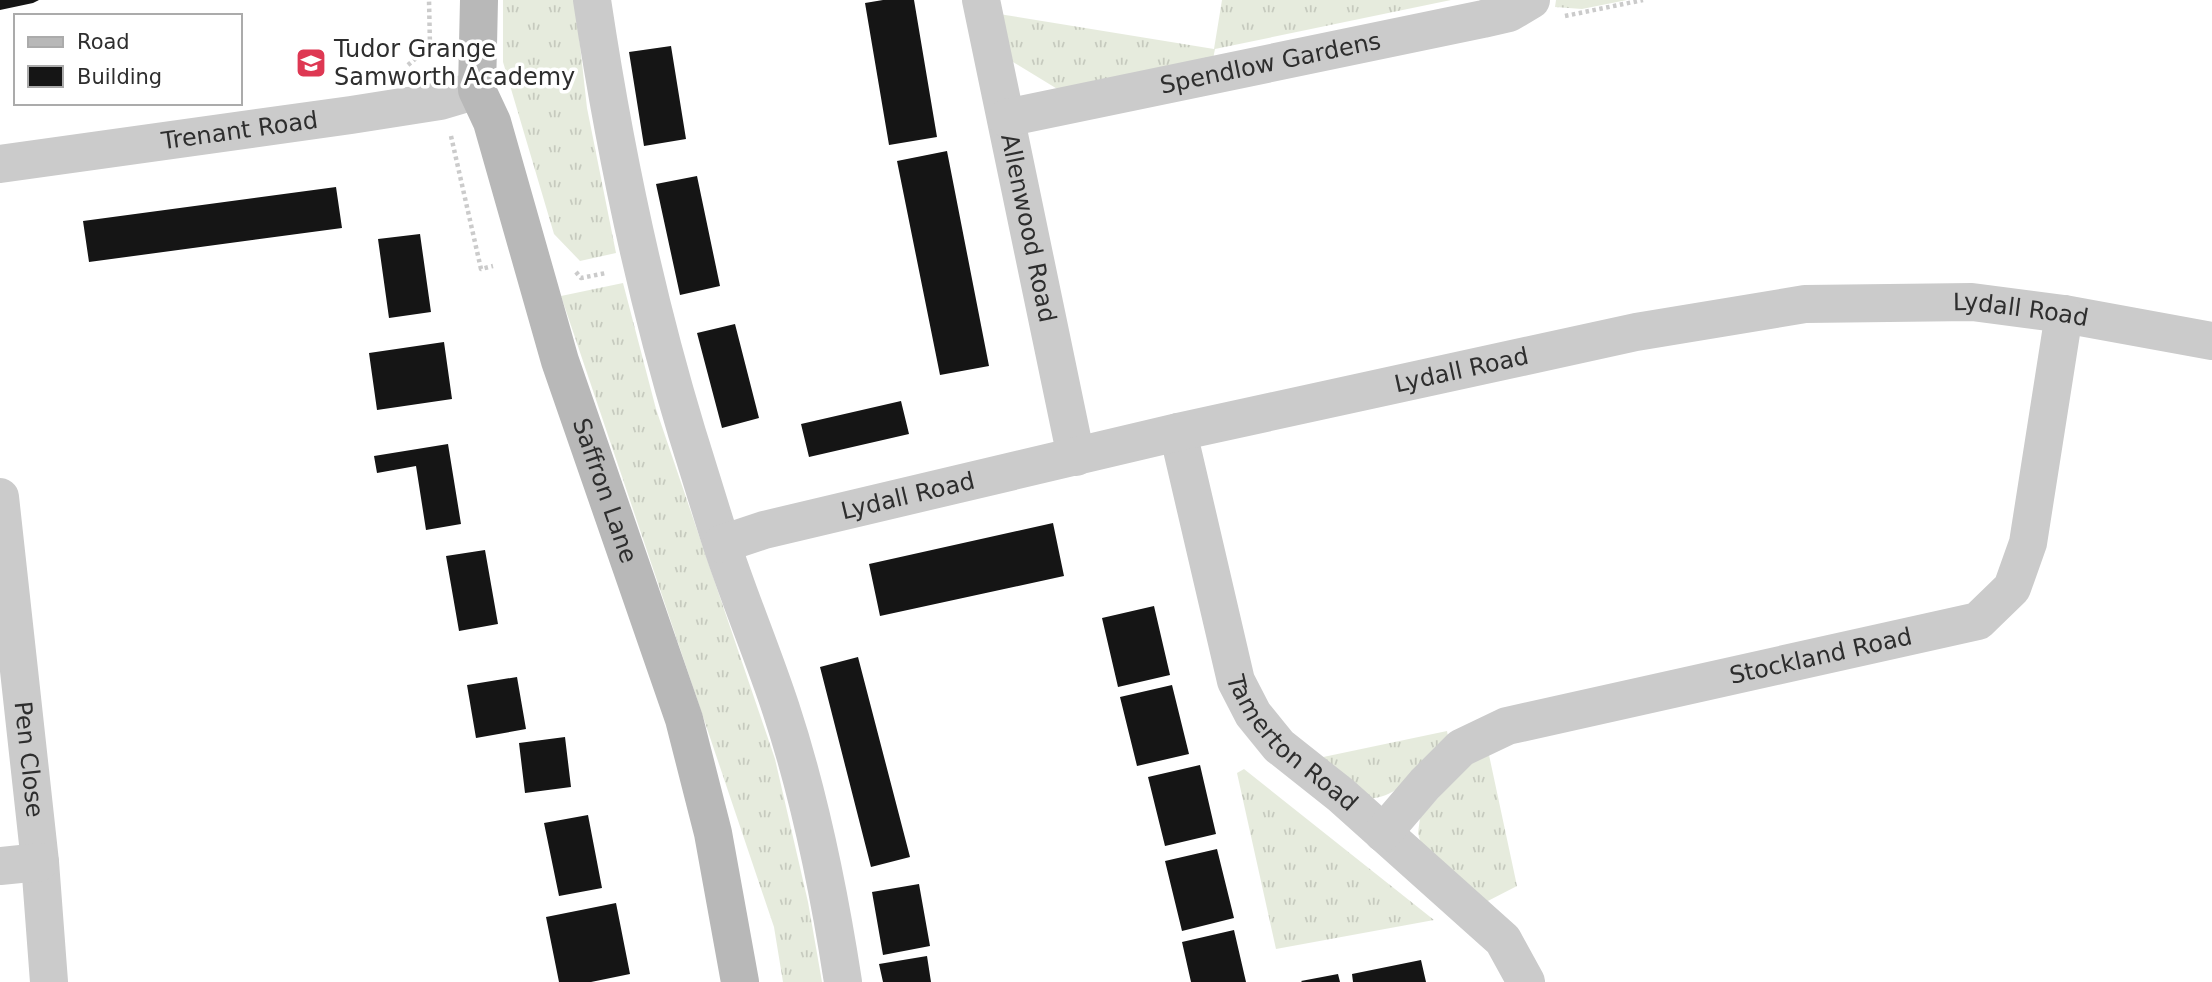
<svg xmlns="http://www.w3.org/2000/svg" width="2212" height="982" font-family="'DejaVu Sans',sans-serif">
	<defs>
		<pattern id="grass-tufts" width="24" height="20" patternUnits="userSpaceOnUse" patternTransform="scale(1.75)"><rect width="24" height="20" fill="#e6ebdd"/><path d="M3 7l-1-3M5 7V3M7 7l1-3M15 17l-1-3M17 17v-4M19 17l1-3" fill="none" stroke="#c6cabe"/></pattern>
	</defs>
	<rect width="100%" height="100%" fill="#fff"/>
	<path fill="url(#grass-tufts)" d="M503,0H575L587,108L616,253L580,261L554,234L503,62Z
		M1222,0H1451L1215,49L1213,59L1059,90L1008,59L999,14L1214,49Z
		M1556,0H1627L1582,9L1555,7Z
		M623,283L656,409L775,759L808,902L822,982H783L774,927L561,296Z
		M1447,731L1449,742C1429,761 1390,810 1358,796C1344,790 1322,769 1309,760Z
		M1489,755L1517,886L1480,905L1422,848L1418,833L1420,818L1467,765Z
		M1244,769L1434,920L1276,949L1237,773Z"/>
	<path fill="#151515" d="M0,0H39L33,3L0,10Z
		M883,0H914L937,137L889,145L865,3Z
		M671,46L686,139L644,146L629,52Z
		M947,151L989,366L940,375L897,161Z
		M697,176L720,286L680,295L656,184Z
		M336,187L342,228L89,262L83,221Z
		M420,234L431,312L389,318L378,239Z
		M735,324L759,418L722,428L697,333Z
		M444,342L452,399L377,410L369,353Z
		M901,401L909,434L809,457L801,424Z
		M448,444L461,524L426,530L416,466L377,473L374,456Z
		M1053,523L1064,576L880,616L869,564Z
		M485,550L498,624L459,631L446,556Z
		M1154,606L1170,675L1118,687L1102,618Z
		M858,657L910,857L871,867L820,667Z
		M517,677L526,729L476,738L467,685Z
		M1172,685L1189,754L1137,766L1120,697Z
		M565,737L571,787L525,793L519,743Z
		M1200,765L1216,834L1165,846L1148,777Z
		M588,815L602,888L559,896L544,823Z
		M1217,849L1234,918L1182,931L1165,861Z
		M919,884L930,946L883,955L872,892Z
		M616,903L630,974L591,982H559L546,917Z
		M1234,930L1246,982H1191L1182,942Z
		M927,956L931,982H883L879,964Z
		M1421,960L1426,982H1353L1352,974Z
		M1338,974L1340,982H1302L1301,981Z"/>
	<g fill="none" stroke-linecap="round" stroke-linejoin="round">
		<path stroke="#cbcbcb" stroke-width="4.5" stroke-dasharray="3.5 3.5" stroke-linecap="butt" d="M1565,16L1643,0
			M408,65L430,46L429,0
			M451,136L481,269L493,266
			M576,272L581,278L606,273"/>
		<g stroke="#cbcbcb" stroke-width="38">
			<path d="M592,0C614,147 644,291 687,433C699,471 710,508 722,545C740,600 763,654 781,709C810,797 829,891 843,982"/>
			<path id="s1" d="M981,0L1076,457"/>
			<path id="s2" d="M1006,118L1483,19L1509,13L1531,0"/>
			<path id="s3" d="M0,164L351,115L440,101L477,90"/>
			<path id="s4" d="M1178,432L1236,681L1253,714L1279,746L1341,795L1503,940L1526,982"/>
			<path id="s5" d="M0,497L40,862L49,982"/>
			<path id="s6" d="M722,544L764,530L1178,432L1636,332L1805,304L1972,302L2064,314L2212,341"/>
			<path id="s7" d="M1383,833L1425,784L1461,748L1507,726L1978,621L2012,588L2028,543L2064,314"/>
			<path d="M0,866L40,862"/>
		</g>
		<path stroke="#b8b8b8" stroke-width="38" id="s8" d="M479,0L477,90L492,122L560,361L684,719L713,833L740,982"/>
	</g>
	<defs>
		<g id="school-square" transform="scale(1.575)"><rect x="-9" y="-9" width="18" height="18" rx="4" fill="#de3853" stroke="#fff"/><path d="M0-5L7-2L0 1L-7-2ZM-4 1L0 2.5L4 1V4Q0 6-4 4Z" fill="#fff"/></g>
	</defs>
	<g fill-rule="evenodd">
		<use href="#school-square" x="311" y="63"/>
	</g>
	<g text-anchor="middle" stroke-width="7" stroke-linejoin="round" paint-order="stroke">
		<g font-size="24" fill="#2e2e2e" stroke="#fff" text-anchor="start">
			<text x="334" y="57">Tudor Grange<tspan x="334" dy="28">Samworth Academy</tspan></text>
		</g>
		<g font-size="24" fill="#2e2e2e" stroke="#fff">
			<text dy="8" stroke="none"><textPath href="#s2" startOffset="270">Spendlow Gardens</textPath></text>
			<text dy="8" stroke="none"><textPath href="#s3" startOffset="242">Trenant Road</textPath></text>
			<text dy="8" stroke="none"><textPath href="#s1" startOffset="233">Allenwood Road</textPath></text>
			<text dy="8" stroke="none"><textPath href="#s6" startOffset="1326">Lydall Road</textPath></text>
			<text dy="8" stroke="none"><textPath href="#s6" startOffset="760">Lydall Road</textPath></text>
			<text dy="8" stroke="none"><textPath href="#s8" startOffset="511">Saffron Lane</textPath></text>
			<text dy="8" stroke="none"><textPath href="#s6" startOffset="192">Lydall Road</textPath></text>
			<text dy="8" stroke="none"><textPath href="#s7" startOffset="488">Stockland Road</textPath></text>
			<text dy="8" stroke="none"><textPath href="#s4" startOffset="340">Tamerton Road</textPath></text>
			<text dy="8" stroke="none"><textPath href="#s5" startOffset="264">Pen Close</textPath></text>
		</g>
	</g>
	<rect x="14" y="14" width="228" height="91" fill="#ffffff" stroke="#ababab" stroke-width="2"/>
	<rect x="28" y="37" width="35" height="10" fill="#b8b8b8" stroke="#ababab" stroke-width="2"/>
	<text x="77" y="49" font-size="21" fill="#2e2e2e">Road</text>
	<rect x="28" y="66" width="35" height="21" fill="#151515" stroke="#ababab" stroke-width="2"/>
	<text x="77" y="84" font-size="21" fill="#2e2e2e">Building</text>
</svg>
